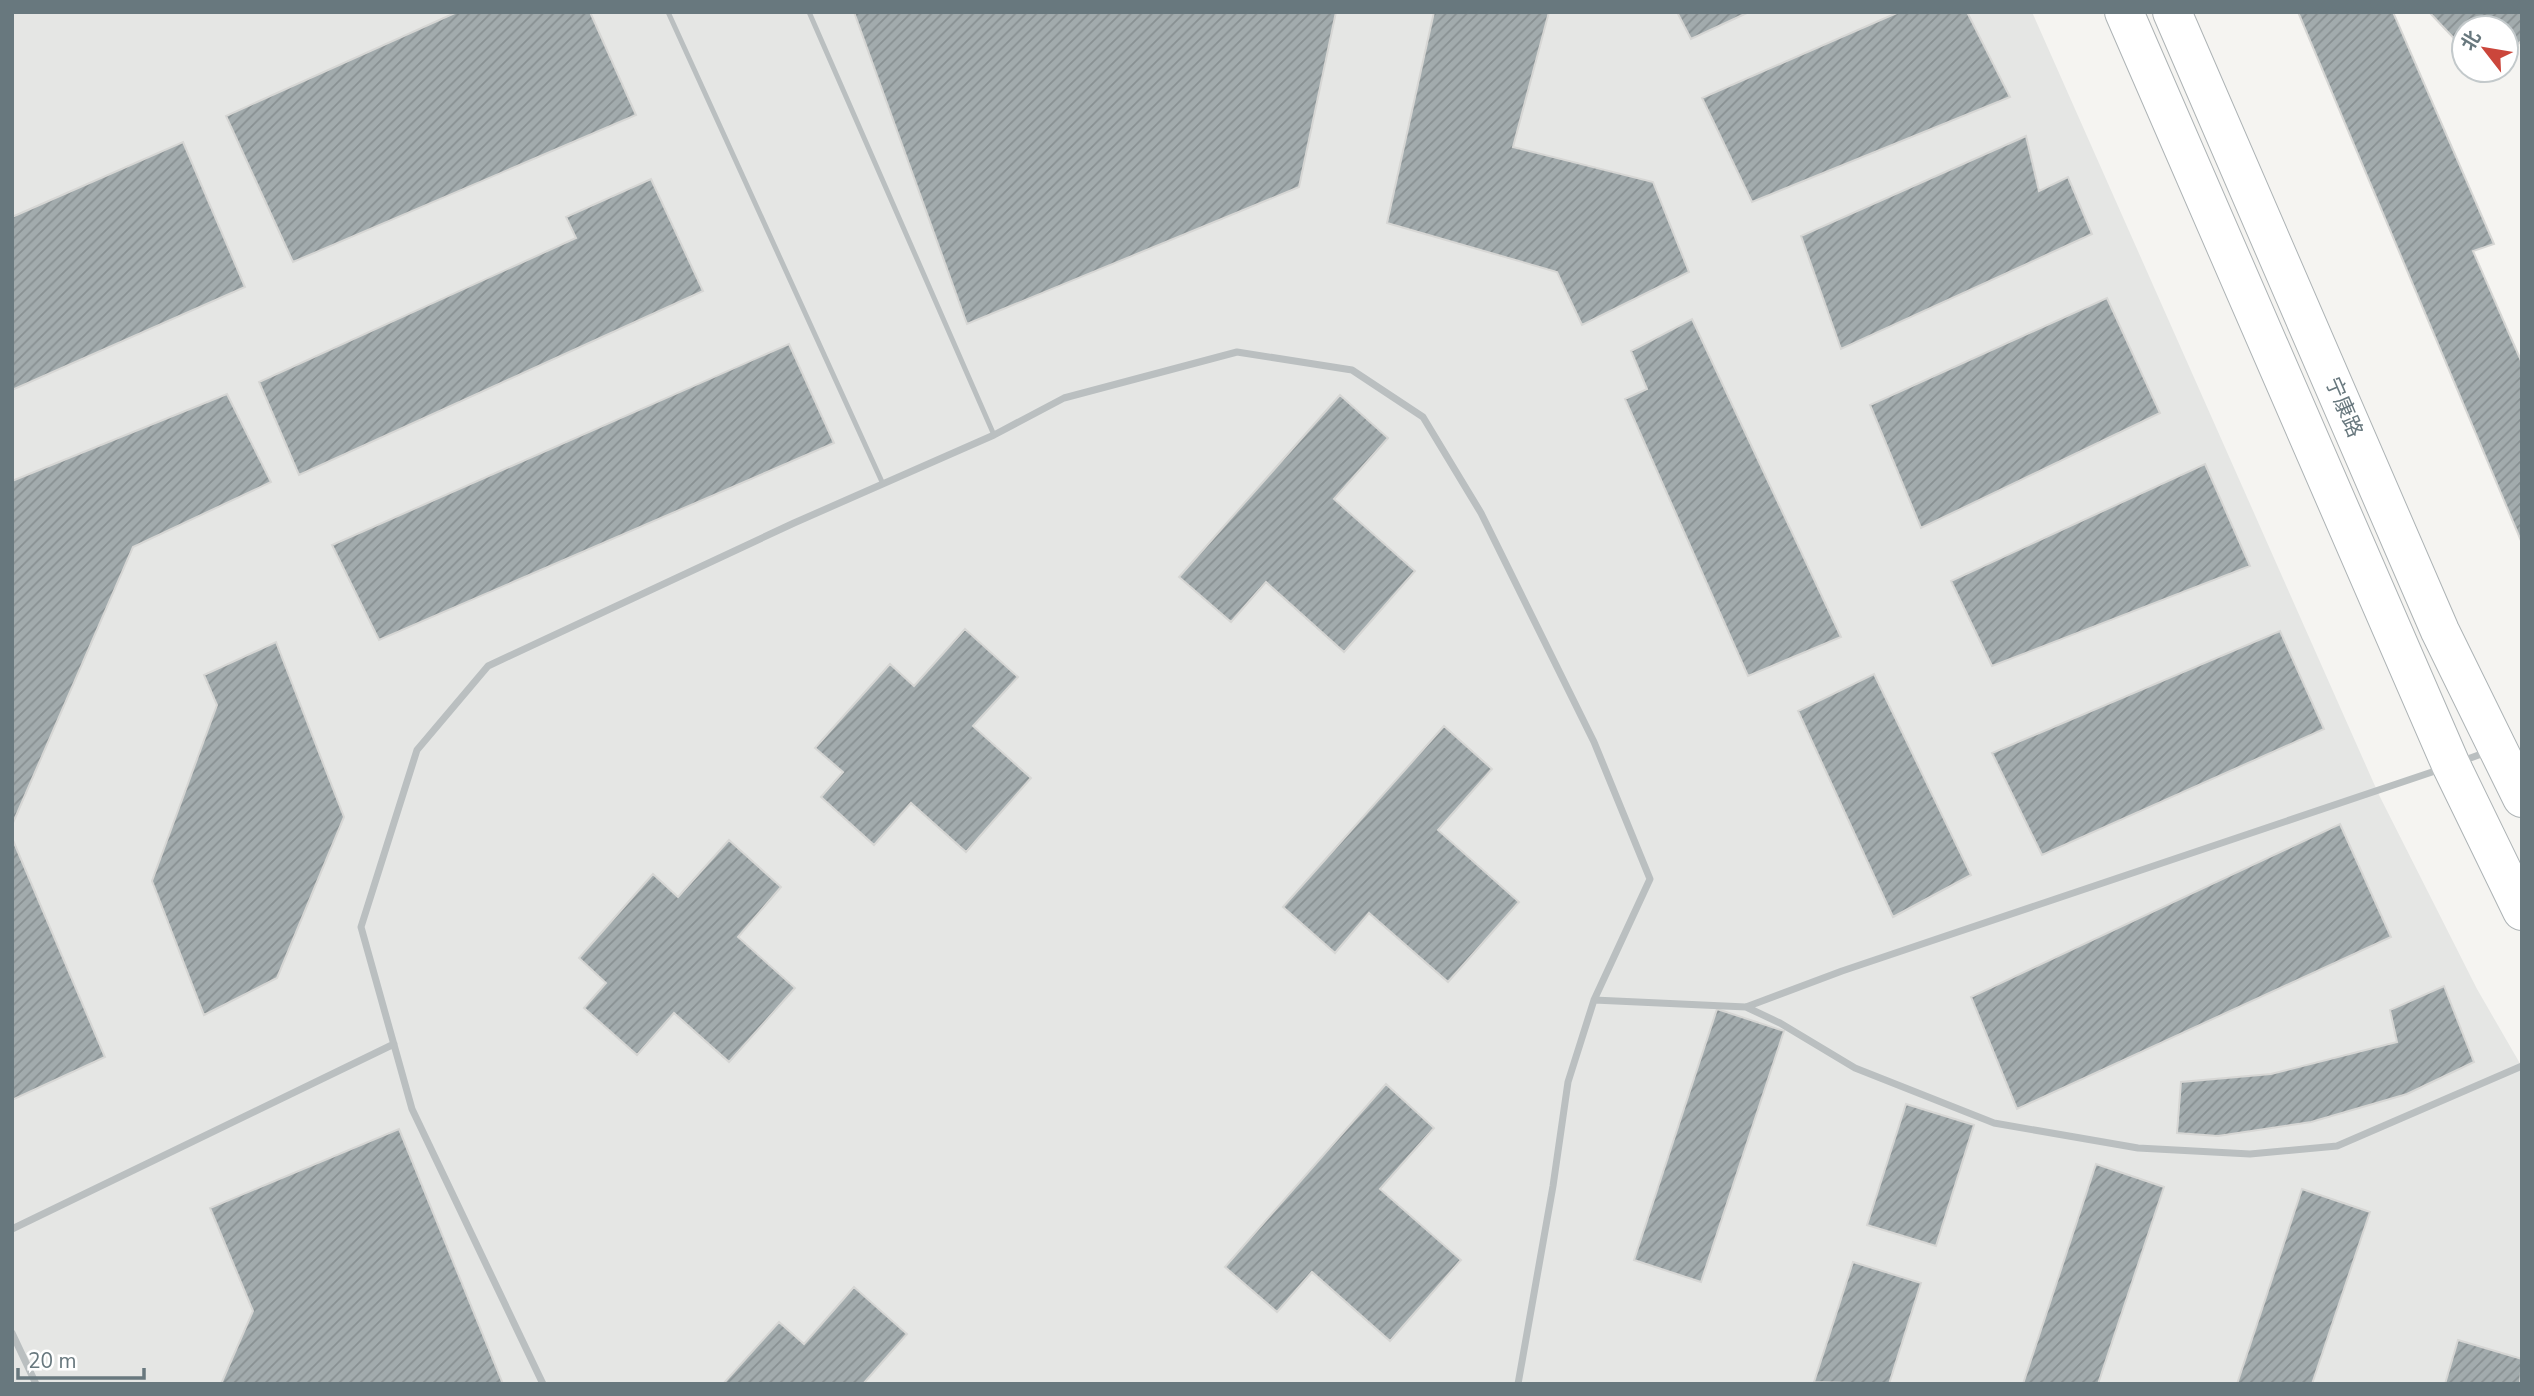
<svg xmlns="http://www.w3.org/2000/svg" width="2534" height="1396" font-family="'Nunito Sans','Noto Sans SC',sans-serif">
	<defs>
		<pattern id="building-hatch" width="6" height="6" patternUnits="userSpaceOnUse" patternTransform="scale(1.75)"><rect width="6" height="6" fill="#a2abad"/><path d="M-1 1l2-2M0 6l6-6M5 7l2-2" fill="none" stroke="#889092"/></pattern>
	</defs>
	<rect width="100%" height="100%" fill="#f5f4f1"/>
	<path fill="#e5e6e4" d="M12,12H2032L2379,795L2477,989L2522,1067V1384H12Z"/>
	<path fill="url(#building-hatch)" stroke="#d6d6d4" stroke-width="2" d="M457,12H590L636,115L293,262L226,116Z
		M854,12H1336L1299,187L967,324Z
		M1434,12H1549L1513,147L1653,182L1689,272L1582,325L1557,272L1387,223Z
		M1677,12H1749L1691,39Z
		M1899,12H1967L2010,97L1752,202L1702,98Z
		M2298,12H2393L2494,244L2473,251L2522,363V543Z
		M2429,12H2522V40L2506,56V28H2464V49Z
		M2026,136L2039,191L2068,177L2092,234L1841,349L1801,236Z
		M183,142L245,287L12,390V217Z
		M651,179L703,291L299,475L259,382L576,238L566,217Z
		M2107,298L2160,413L1921,528L1870,405Z
		M1692,319L1841,637L1748,676L1625,399L1647,389L1631,351Z
		M789,344L834,443L379,640L332,545Z
		M227,394L271,482L133,547L12,825V481Z
		M1340,395L1388,438L1334,499L1415,571L1344,652L1266,582L1231,622L1179,577Z
		M2205,464L2250,566L1992,666L1951,581Z
		M965,629L1018,677L973,726L1031,778L966,852L911,803L874,845L821,797L843,772L815,748L890,664L914,686Z
		M2280,631L2324,729L2042,855L1992,753Z
		M276,642L344,817L277,978L204,1015L152,881L217,705L204,675Z
		M1874,674L1971,875L1893,917L1798,711Z
		M1444,726L1492,769L1438,830L1519,902L1448,982L1369,913L1335,953L1283,907Z
		M2340,824L2391,937L2017,1109L1971,997Z
		M12,838L105,1057L12,1100Z
		M729,840L781,887L738,937L795,988L729,1062L674,1013L637,1055L584,1008L606,983L579,958L653,874L678,897Z
		M2444,986L2474,1062L2407,1094L2311,1122L2218,1136L2177,1133L2181,1082L2271,1074L2397,1042L2390,1010Z
		M1717,1009L1784,1031L1701,1282L1634,1260Z
		M1386,1084L1434,1128L1380,1189L1461,1260L1390,1341L1312,1272L1277,1312L1225,1267Z
		M1906,1104L1974,1125L1936,1246L1867,1225Z
		M399,1129L503,1384H221L253,1311L210,1208Z
		M2096,1164L2164,1187L2098,1384H2023Z
		M2302,1189L2370,1212L2312,1384H2237Z
		M1853,1262L1921,1283L1889,1384L1814,1382Z
		M854,1287L907,1334L863,1384H723L779,1322L804,1344Z
		M2458,1340L2522,1359L2520,1384H2445Z"/>
	<g fill="none" stroke-linecap="round" stroke-linejoin="round">
		<g stroke="#adb3b5" stroke-width="40">
			<path id="secondary" d="M2124,12L2451,765L2522,911
				M2172,12L2440,631L2522,798"/>
		</g>
		<path stroke="#babfc0" stroke-width="5" d="M668,12L883,484
			M809,12L994,435"/>
		<path stroke="#babfc0" stroke-width="7" d="M2462,761L2487,752
			M1594,1000L1746,1007L1842,971L2441,769
			M1746,1007L1780,1023L1855,1068L1994,1123L2138,1148L2250,1154L2337,1146L2522,1066
			M12,1229L394,1044
			M12,1333L36,1384
			M543,1384L412,1109L361,927L417,750L488,666L794,523L994,435L1064,398L1237,352L1352,370L1423,417L1481,513L1594,742L1650,879L1594,1000L1568,1082L1553,1186L1518,1384"/>
		<use href="#secondary" stroke="#fff" stroke-width="38"/>
	</g>
	<g text-anchor="middle" stroke-width="7" stroke-linejoin="round" paint-order="stroke">
		<g font-size="21" fill="#68787e" stroke="#fff">
			<text transform="translate(2344 407) rotate(67)" y="7">宁康路</text>
		</g>
	</g>
	<rect width="2534" height="1396" fill="none" stroke="#68787e" stroke-width="28"/>
	<g transform="translate(2485 49) rotate(301)"><circle r="33" fill="#ffffff" stroke="#c3c9cb" stroke-width="2"/>
	<path d="M0-5L12 26L0 18L-12 26Z" fill="#cb463b"/>
	<text y="-10" font-size="19" font-weight="bold" text-anchor="middle" fill="#68787e">北</text>
	</g>
	<path d="M18 1368v10h126v-10" fill="none" stroke="#68787e" stroke-width="3.5"/>
	<text x="28" y="1368" font-size="21" fill="#68787e" stroke="#ffffff" stroke-width="5" paint-order="stroke">20 m</text>
</svg>
